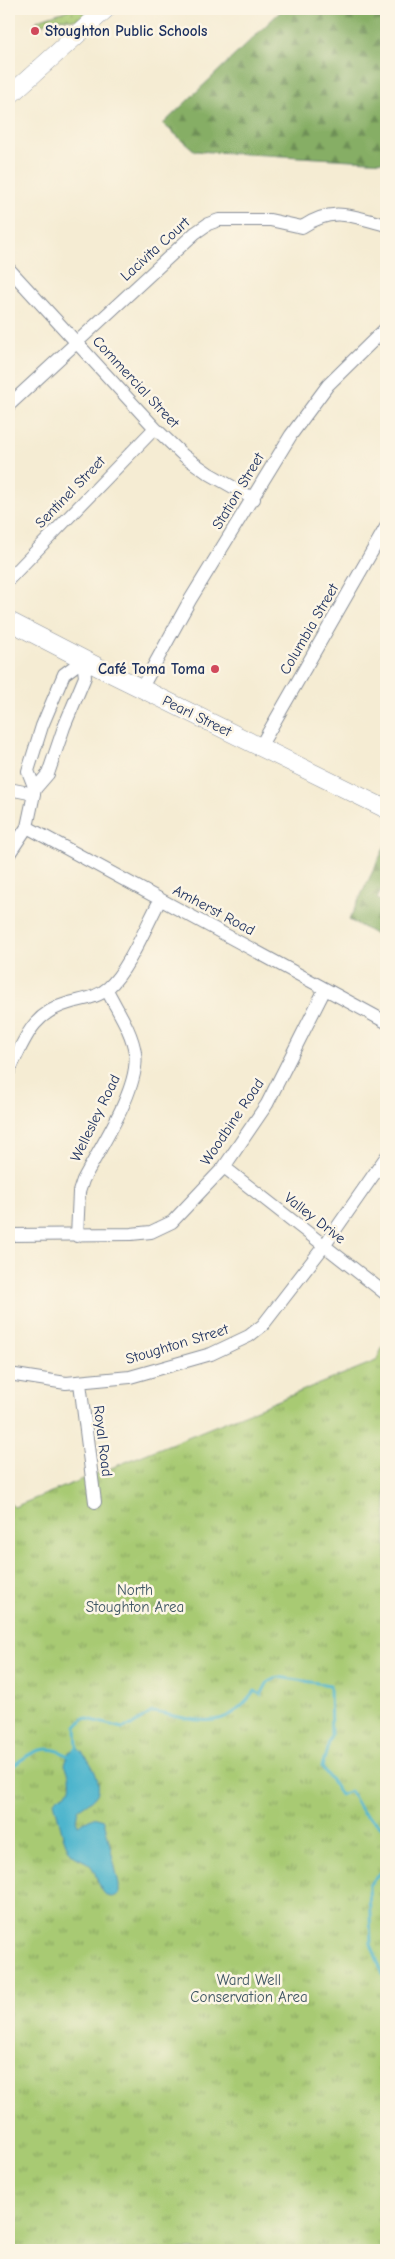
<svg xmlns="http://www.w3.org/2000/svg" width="395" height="2259" font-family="'Comic Neue',sans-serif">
	<defs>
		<pattern id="grass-dots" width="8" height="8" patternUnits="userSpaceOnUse" patternTransform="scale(1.25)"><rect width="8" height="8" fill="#a8ca73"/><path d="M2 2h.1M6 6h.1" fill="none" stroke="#88a462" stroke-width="1.8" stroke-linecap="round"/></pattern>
		<pattern id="forest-firs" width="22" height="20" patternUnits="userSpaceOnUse" patternTransform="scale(1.25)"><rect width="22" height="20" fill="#86ae65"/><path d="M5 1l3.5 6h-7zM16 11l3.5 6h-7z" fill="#6d8e56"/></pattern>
		<pattern id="park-tufts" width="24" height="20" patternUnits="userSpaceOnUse" patternTransform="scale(1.25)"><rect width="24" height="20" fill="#a8ca73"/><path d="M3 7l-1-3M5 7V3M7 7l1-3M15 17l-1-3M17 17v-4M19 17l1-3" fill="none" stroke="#88a462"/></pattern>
	</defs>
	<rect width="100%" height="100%" fill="#fcf5e5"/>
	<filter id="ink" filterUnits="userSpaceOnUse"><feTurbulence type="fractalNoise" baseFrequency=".02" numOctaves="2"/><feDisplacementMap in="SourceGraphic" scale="10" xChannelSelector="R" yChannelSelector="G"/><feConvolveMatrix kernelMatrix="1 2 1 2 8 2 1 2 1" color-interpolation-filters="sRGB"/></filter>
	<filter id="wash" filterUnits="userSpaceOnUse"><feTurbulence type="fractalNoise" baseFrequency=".0096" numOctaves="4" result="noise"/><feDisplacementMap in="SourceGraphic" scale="20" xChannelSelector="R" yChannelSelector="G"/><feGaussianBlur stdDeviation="1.12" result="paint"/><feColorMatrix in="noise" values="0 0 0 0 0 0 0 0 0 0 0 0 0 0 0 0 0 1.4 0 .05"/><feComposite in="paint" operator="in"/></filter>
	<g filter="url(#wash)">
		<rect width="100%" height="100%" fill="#f5ecd3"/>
		<path fill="url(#grass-dots)" stroke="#627c68" d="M71,9H90L77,20C63,19 54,16 43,25L39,21L34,24L38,20Z"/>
		<path fill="url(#forest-firs)" stroke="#506e62" d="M283,9H386V162L195,151L163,124Z
			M386,844V882L377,899L386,904V940L349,920Z"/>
		<path fill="url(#park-tufts)" stroke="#627c68" d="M386,1340V2250H9V1502L14,1507L376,1361Z"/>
		<path fill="#4eb5cd" stroke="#347296" d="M77,1748C88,1755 103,1781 97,1794C93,1801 84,1805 78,1810L76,1820L78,1825L93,1817L104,1820L119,1884V1894C101,1907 98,1874 91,1866C86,1860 76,1859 71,1853C63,1842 60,1822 56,1809L54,1801C58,1796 62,1796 67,1792C74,1786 69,1772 65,1765L69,1752Z"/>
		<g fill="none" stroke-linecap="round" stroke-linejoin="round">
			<path stroke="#4eb5cd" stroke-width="3" d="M74,1750L77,1748L76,1727L84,1718L122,1728L131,1726L152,1712C180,1715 211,1730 236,1711C243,1706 249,1698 255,1691L261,1695L268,1682L278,1677L330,1685L331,1735L322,1767L341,1795L350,1791L362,1812L383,1828L386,1839
				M9,1769C28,1754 45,1740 68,1756L70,1755
				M386,1867L369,1885L371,1944L386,1982"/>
		</g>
	</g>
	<g filter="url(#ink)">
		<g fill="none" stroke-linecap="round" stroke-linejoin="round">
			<g stroke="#888e98" stroke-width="14">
				<path id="street" d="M9,269L155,428L184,456L208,473L254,499
					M9,405L195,233L208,224L219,220H270L302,227C334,206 351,216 386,225
					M9,579L155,428
					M141,689L190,600L291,435L328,385L386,328
					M260,747L386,527
					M9,789L34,794
					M35,789L28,771L42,726L64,674L83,660
					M27,827L386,1022
					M9,854L27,827L35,789L48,774L64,727L85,677L83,660
					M9,1071C25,1039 32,1013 69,1003C83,999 97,998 108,988C128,971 147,924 160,900
					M224,1167L386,1294
					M9,1235L131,1234L151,1232L172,1222L224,1167L267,1104L325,989
					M77,1236L79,1192L83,1180C99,1149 141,1087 135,1053C132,1031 117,1010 107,990
					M9,1374L66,1383L130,1377L211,1354L249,1336L263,1325L324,1246L386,1157
					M80,1383L95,1502"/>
			</g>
			<g stroke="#888e98" stroke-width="19">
				<path id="secondary" d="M9,96L106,9
					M9,621L102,669L386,809"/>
			</g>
			<use href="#street" stroke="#fff" stroke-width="12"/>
			<use href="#secondary" stroke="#fff" stroke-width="18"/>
		</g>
	</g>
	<g fill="#d1495b" stroke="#fcf5e5" stroke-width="2">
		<circle cx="35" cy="31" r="5"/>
		<circle cx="215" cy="669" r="5"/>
	</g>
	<g text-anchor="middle" stroke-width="5" stroke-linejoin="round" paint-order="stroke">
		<g font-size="15" font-weight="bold" fill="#1b2f5e" stroke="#fcf5e5" text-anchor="start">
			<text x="45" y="36">Stoughton Public Schools</text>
			<text x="205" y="674" text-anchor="end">Café Toma Toma</text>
		</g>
		<g font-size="15" fill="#1b2f5e" stroke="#fcf5e5">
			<text transform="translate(155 249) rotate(-42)" y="5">Lacivita Court</text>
			<text transform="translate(136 382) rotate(47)" y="5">Commercial Street</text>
			<text transform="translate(238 491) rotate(-59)" y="5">Station Street</text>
			<text transform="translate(70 492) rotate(-46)" y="5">Sentinel Street</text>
			<text transform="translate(309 629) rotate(-60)" y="5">Columbia Street</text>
			<text transform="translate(197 716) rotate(26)" y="5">Pearl Street</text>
			<text transform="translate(214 910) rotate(28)" y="5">Amherst Road</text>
			<text transform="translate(95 1118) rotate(-64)" y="5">Wellesley Road</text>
			<text transform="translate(232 1122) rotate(-56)" y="5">Woodbine Road</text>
			<text transform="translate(315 1218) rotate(38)" y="5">Valley Drive</text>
			<text transform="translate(177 1344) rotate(-17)" y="5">Stoughton Street</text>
			<text transform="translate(103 1441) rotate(83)" y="5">Royal Road</text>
		</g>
		<g font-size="15" fill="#3e5663" stroke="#fcf5e5">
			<text x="135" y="1595">North<tspan x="135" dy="17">Stoughton Area</tspan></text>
			<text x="249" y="1985">Ward Well<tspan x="249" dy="17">Conservation Area</tspan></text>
		</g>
	</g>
	<rect width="395" height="2259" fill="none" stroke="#fcf5e5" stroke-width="30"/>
</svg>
